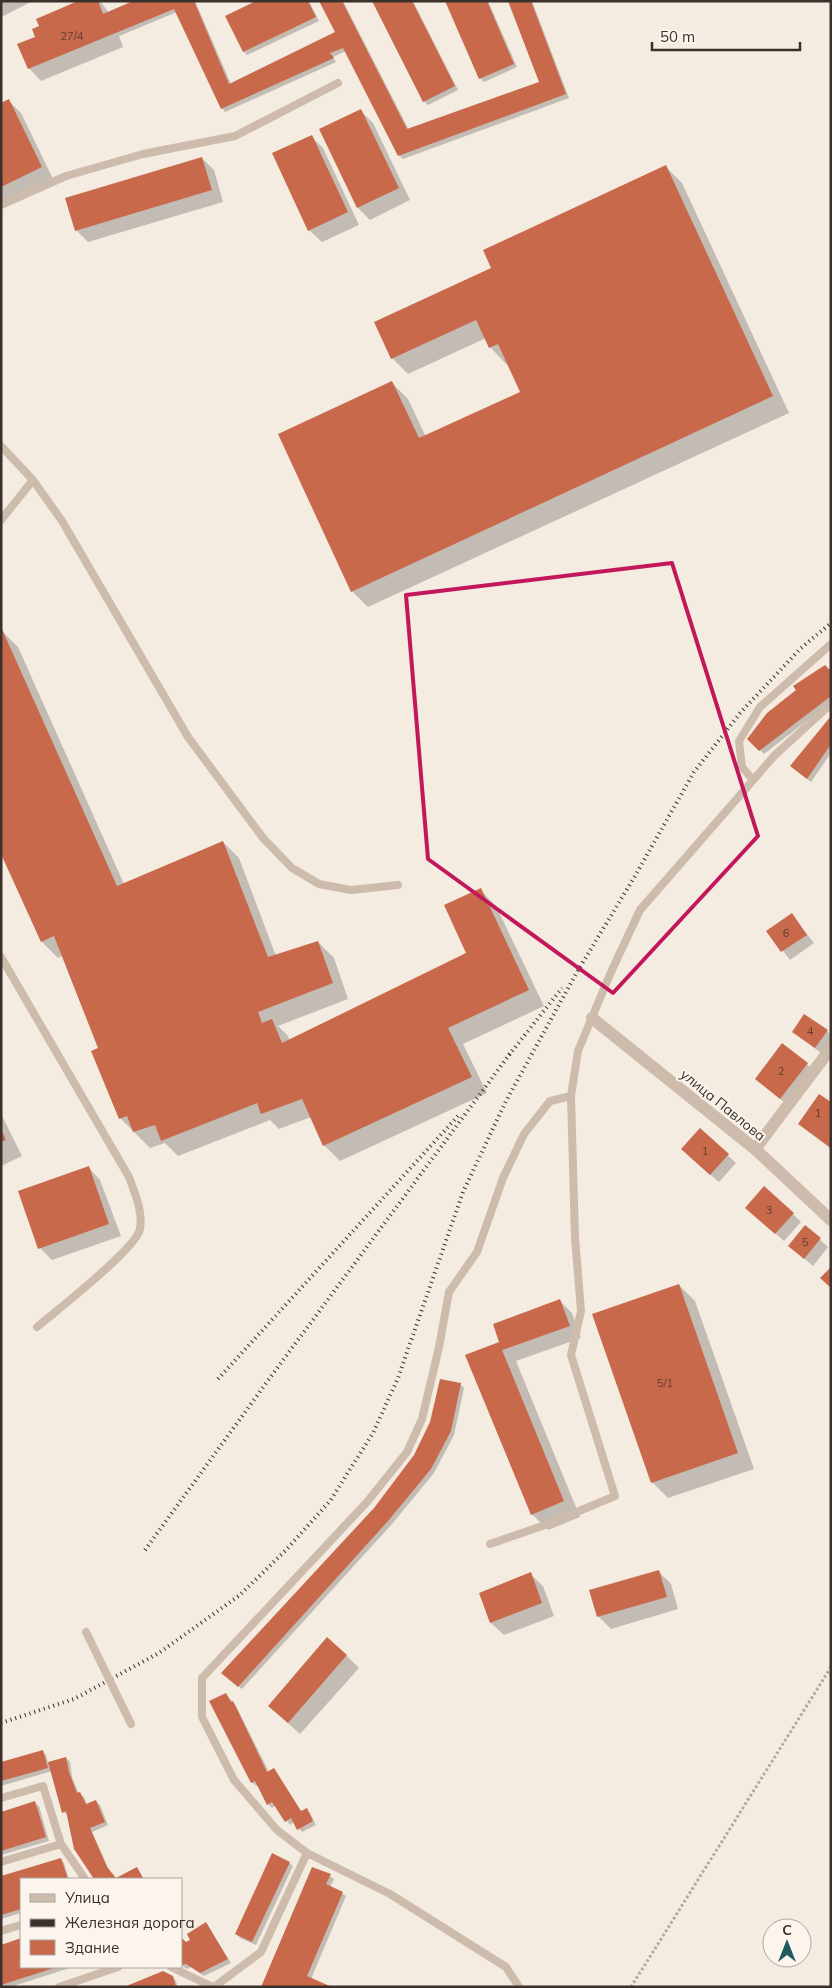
<svg xmlns="http://www.w3.org/2000/svg" width="832" height="1988" font-family="Mulish,sans-serif">
	<rect width="100%" height="100%" fill="#f4ebe1"/>
	<path fill="#0003" d="M1,1H33L1,17Z
		M81,1H100L109,13L136,1H195L231,84L337,33L320,1H343L409,130L541,83L510,1H532L569,98L403,159L399,155L346,51L333,57L336,62L225,112L222,108L177,12L119,36L123,47L41,81L29,68L40,26Z
		M259,1H309L319,21L247,55L244,52L227,17Z
		M374,1H413L458,90L428,105L424,101Z
		M446,1H488L517,67L484,82L480,78Z
		M9,101L21,113L53,179L1,205V105Z
		M361,111L373,123L410,200L370,220L358,208Z
		M311,136L323,148L359,225L322,242L309,230Z
		M202,158L214,170L223,202L88,242L76,230Z
		M666,167L682,183L789,413L368,607L352,591L392,383L408,399L426,437L522,393L508,363L506,364L490,347L486,338L408,374L392,358L493,268Z
		M2,631L18,647L124,884L223,842L239,858L276,956L318,942L334,958L348,999L278,1026L288,1036L290,1041L468,954L480,890L496,906L544,1006L463,1044L487,1093L340,1161L324,1145L311,1117L279,1129L270,1120L178,1156L165,1143L150,1148L120,1118L99,1049L62,956L58,958L42,942Z
		M831,672V702L764,754L749,739Z
		M831,718V753L811,782L791,766Z
		M792,915L814,943L790,960L768,931Z
		M793,1031H827L831,1035V1045L824,1055L802,1039Z
		M807,1064L815,1072L789,1106L756,1079Z
		M831,1104V1149L799,1124Z
		M1,1114L22,1156L1,1166Z
		M700,1130L736,1163L719,1182L690,1157Z
		M88,1167L100,1180L121,1236L52,1260L40,1248Z
		M793,1214L801,1222L784,1241L755,1215Z
		M806,1227L828,1247L813,1266L790,1246Z
		M679,1285L695,1301L754,1469L668,1498L652,1482Z
		M560,1301L572,1313L581,1338L516,1361L580,1517L548,1530L532,1514L499,1343Z
		M460,1384L464,1388L454,1435L434,1473L392,1524L242,1689L226,1676L375,1508L415,1455Z
		M658,1571L671,1584L678,1609L611,1629L598,1616Z
		M530,1574L543,1586L554,1616L504,1635L491,1623L480,1594Z
		M346,1655L359,1668L300,1734L269,1706Z
		M226,1694L236,1706L269,1772L302,1812L306,1810L310,1813L316,1825L302,1832L294,1822L290,1825L276,1805L272,1808L268,1804L258,1785L256,1786L252,1782L211,1702Z
		M42,1751L46,1755L48,1763L66,1758L70,1762L72,1777L79,1794L84,1797L87,1805L96,1801L100,1805L108,1825L92,1832L110,1872L116,1879H96L76,1848L68,1815L63,1812L52,1771L1,1786V1763Z
		M35,1803L39,1806L49,1841L1,1855V1813Z
		M61,1859L64,1863L69,1879H21V1913L1,1919V1877Z
		M289,1863L293,1866L256,1945L240,1938L236,1934Z
		M330,1876L334,1879L330,1887L346,1896L311,1979L262,1987Z
		M209,1928L231,1963L204,1976L191,1967L187,1969L181,1965V1937L186,1944Z
		M21,1940V1967H73L10,1987H1V1946Z
		M172,1977L176,1981L178,1987H127Z"/>
	<path fill="#c8694b" d="M78,1H98L103,14L133,1H194L229,84L335,32L319,1H342L407,129L539,82L508,1H531L566,94L398,156L343,48L330,53L334,58L221,109L174,9L28,69L17,44L35,37L32,29L39,26L36,19Z
		M256,1H308L316,17L243,52L225,16Z
		M372,1H412L455,86L423,102Z
		M445,1H487L514,64L479,79Z
		M9,99L42,167L1,187V103Z
		M361,109L399,188L357,208L319,129Z
		M312,135L348,212L308,231L272,153Z
		M202,157L212,190L75,231L65,198Z
		M666,165L773,396L351,592L278,434L392,381L419,438L520,392L498,344L489,348L476,320L391,359L374,322L491,268L483,250Z
		M1,627L117,886L223,841L268,957L318,941L333,983L258,1012L262,1023L272,1019L282,1043L466,953L444,905L481,888L529,990L448,1028L472,1077L323,1146L302,1099L261,1114L257,1103L161,1141L155,1125L133,1132L127,1116L119,1119L91,1051L98,1048L54,936L41,942L1,854Z
		M825,665L831,671V696L759,751L747,739L767,713L796,690L793,686Z
		M831,716V744L807,779L790,766Z
		M792,913L807,935L781,952L766,931Z
		M804,1014L828,1030L815,1048L792,1032Z
		M782,1043L808,1063L780,1099L755,1079Z
		M819,1094L831,1102V1148L798,1124Z
		M700,1128L729,1154L710,1175L681,1149Z
		M1,1129L6,1140L1,1142Z
		M89,1166L109,1224L38,1249L18,1191Z
		M764,1186L794,1213L775,1234L745,1208Z
		M805,1225L821,1238L804,1259L788,1246Z
		M831,1267V1288L820,1278Z
		M679,1284L738,1453L651,1483L592,1314Z
		M560,1299L570,1326L502,1350L564,1501L531,1515L465,1355L499,1342L493,1324Z
		M440,1379L461,1383L451,1431L431,1469L388,1521L238,1687L221,1673L374,1508L414,1455L430,1422Z
		M659,1570L667,1597L597,1617L589,1590Z
		M531,1572L542,1603L490,1623L479,1593Z
		M327,1637L347,1655L288,1723L268,1706Z
		M226,1693L231,1702L233,1701L267,1772L274,1768L301,1811L307,1808L313,1821L297,1830L291,1818L285,1822L272,1802L267,1805L255,1781L251,1783L209,1701Z
		M43,1750L48,1768L1,1781V1762Z
		M66,1757L69,1772L77,1793L80,1792L86,1804L96,1800L105,1822L90,1828L107,1867L116,1878L137,1867L143,1878L140,1879H94L74,1849L66,1811L62,1813L48,1762Z
		M35,1801L46,1837L1,1851V1812Z
		M272,1853L290,1862L252,1942L235,1934Z
		M61,1858L68,1879H21V1909L1,1915V1876Z
		M312,1867L331,1874L326,1884L343,1892L307,1976L332,1987H261Z
		M206,1922L228,1959L200,1973L186,1964L181,1965V1937L186,1942L190,1940L187,1934Z
		M21,1938V1967H57L1,1985V1945Z
		M163,1971L173,1976L176,1987H124Z"/>
	<g fill="none" stroke-linecap="round" stroke-linejoin="round">
		<path stroke="#b9a596" stroke-width="3" stroke-dasharray="2.5 2.5" stroke-linecap="butt" d="M631,1987L831,1667"/>
		<path stroke="#cdbbac" stroke-width="8" d="M1,205L66,176L143,154L235,136L338,83
			M1,446L33,480L62,521L188,737L263,838L292,868L319,884L351,890L398,885
			M1,520L33,480
			M753,780L742,767L739,741L760,707L831,644
			M1,957L129,1177C135,1194 143,1211 140,1229C137,1248 55,1312 37,1327
			M490,1544L548,1524L615,1496L571,1355L581,1311L575,1237L571,1096
			M1,1798L43,1786L61,1844L85,1879
			M1,1862L61,1844
			M1,1931L21,1925
			M171,1967L213,1987
			M59,1987L118,1967
			M214,1987L261,1952L307,1853
			M519,1987L506,1967L390,1894L307,1853L277,1830L234,1780L202,1717V1678L367,1502L407,1452L422,1419L439,1347L449,1292L477,1252L503,1178L524,1134L550,1101L571,1096L578,1051L611,972L640,910L775,755L831,704"/>
		<path stroke="#cdbbac" stroke-width="12" d="M592,1018L755,1149L831,1220
			M755,1149L831,1048"/>
		<path stroke="#3b302b" stroke-width="4" stroke-dasharray="1 4" stroke-linecap="butt" d="M509,1055L562,988
			M218,1379L458,1116
			M145,1550L272,1375L512,1051
			M1,1723L74,1699L159,1653L240,1595L286,1550L330,1501L373,1433L398,1378L463,1192L506,1101L577,972L635,876L694,772L741,712L801,648L831,623"/>
		<path stroke="#cdbbac" stroke-width="8" d="M86,1632L131,1724"/>
	</g>
	<path fill="none" stroke="#c2185b" stroke-width="4" stroke-linejoin="round" d="M672,563L758,836L613,993L428,859L406,595Z"/>
	<g text-anchor="middle" stroke-width="4" stroke-linejoin="round" paint-order="stroke">
		<g font-size="11" fill="#5e3e33">
			<text x="72" y="40">27/4</text>
			<text x="786" y="937">6</text>
			<text x="810" y="1035">4</text>
			<text x="781" y="1075">2</text>
			<text x="818" y="1117">1</text>
			<text x="705" y="1155">1</text>
			<text x="769" y="1214">3</text>
			<text x="805" y="1246">5</text>
			<text x="665" y="1387">5/1</text>
		</g>
		<g font-size="14" fill="#3b302b" stroke="#fbf5ee">
			<text transform="translate(723 1105) rotate(39)" y="5">улица Павлова</text>
		</g>
	</g>
	<rect width="832" height="1988" fill="none" stroke="#3b302b" stroke-width="5"/>
	<rect x="20" y="1878" width="162" height="90" fill="#fbf5ee" stroke="#aea6a0"/>
	<rect x="30" y="1894" width="25" height="8" fill="#cdbbac" stroke="#aea6a0"/>
	<text x="65" y="1903" font-size="15" fill="#3b302b">Улица</text>
	<rect x="30" y="1919" width="25" height="8" fill="#3b302b" stroke="#aea6a0"/>
	<text x="65" y="1928" font-size="15" fill="#3b302b">Железная дорога</text>
	<rect x="30" y="1940" width="25" height="15" fill="#c8694b" stroke="#aea6a0"/>
	<text x="65" y="1953" font-size="15" fill="#3b302b">Здание</text>
	<g transform="translate(787 1943)"><circle r="24" fill="#fbf5ee" stroke="#aea6a0"/>
	<path d="M0-4L9 19L0 12L-9 19Z" fill="#1f5a5e"/>
	<text y="-8" font-size="14" font-weight="bold" text-anchor="middle" fill="#3b302b">С</text>
	</g>
	<path d="M652 42v8h148v-8" fill="none" stroke="#3b302b" stroke-width="2.5"/>
	<text x="660" y="42" font-size="15" fill="#3b302b" stroke="#fbf5ee" stroke-width="4" paint-order="stroke">50 m</text>
</svg>
